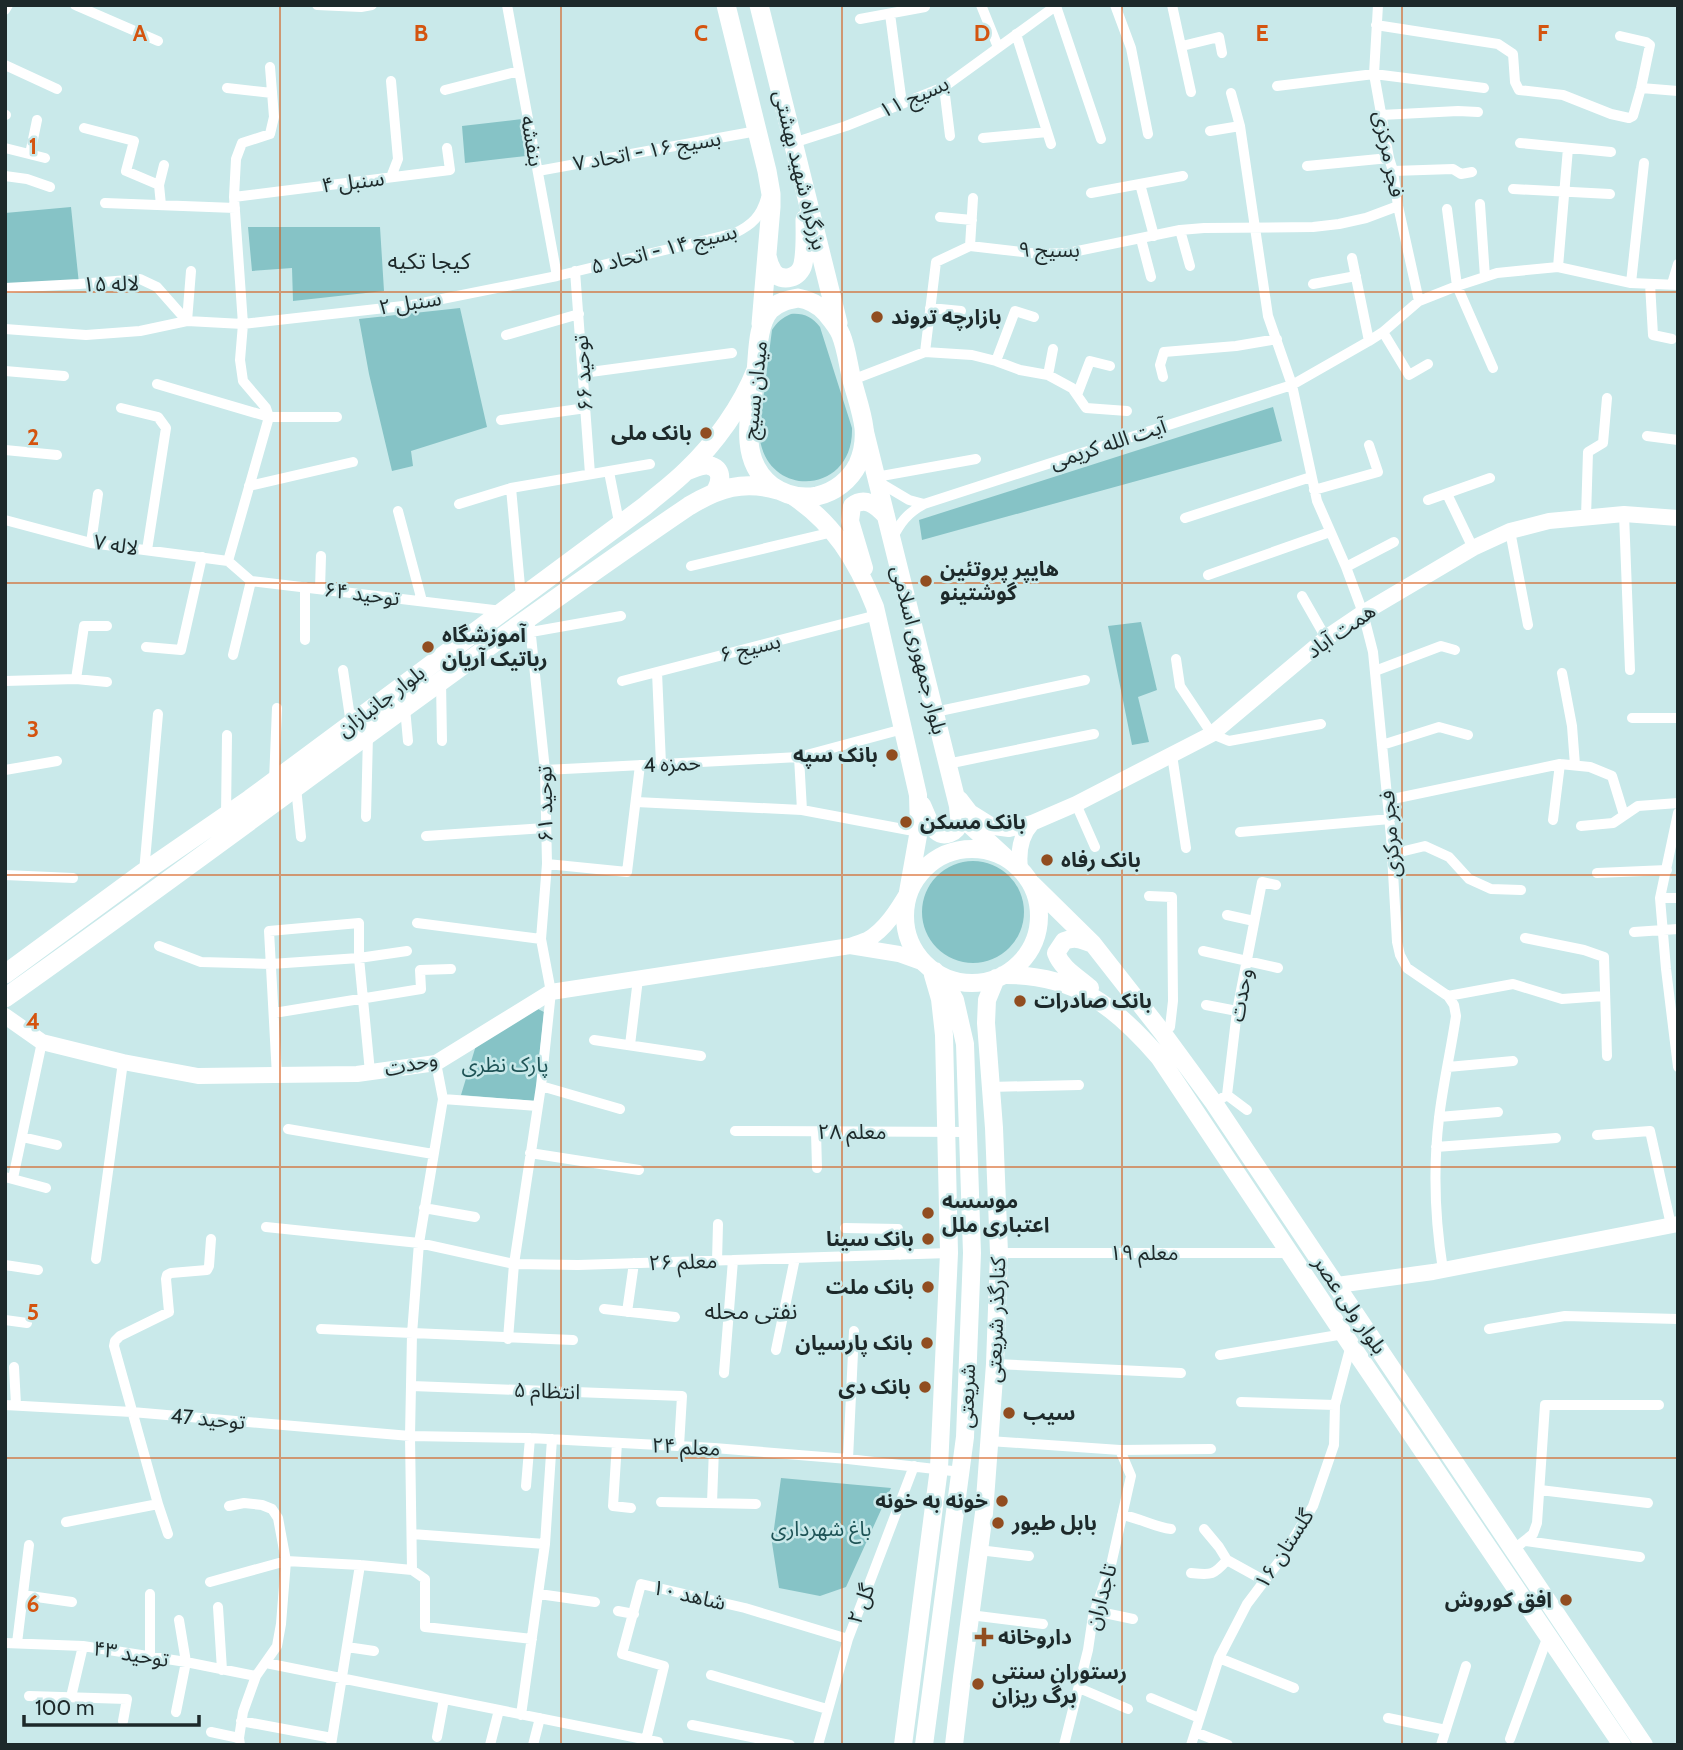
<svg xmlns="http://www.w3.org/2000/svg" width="1683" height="1750" font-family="Cabin,'Noto Sans Arabic',sans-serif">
	<rect width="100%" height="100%" fill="#c9e9ea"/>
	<path fill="#86c3c6" d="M522,119L526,156L465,163L462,126Z
		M71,207L79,284L5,290V213Z
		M248,227H380L384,291L293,301L292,268L252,271Z
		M460,308L487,427L411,451L413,466L392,471L369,374L359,319Z
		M791,314C804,313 812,317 820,327L852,428C854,497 762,500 759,431L772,330C777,322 782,318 791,314Z
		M1273,407L1282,441L922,540L919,520Z
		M1141,622L1157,690L1138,697L1149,742L1132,745L1108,626Z
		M922 912a51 51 0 1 1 102 0a51 51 0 1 1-102 0Z
		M538,1009L544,1012L535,1101L461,1095L477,1042Z
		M781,1478L891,1488L846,1587L820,1596L779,1588L772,1543Z"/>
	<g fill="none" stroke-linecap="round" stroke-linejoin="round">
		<path stroke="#fff" stroke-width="10" d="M75,5L158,41
			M317,5L361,7L372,5
			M507,5L557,276
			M981,5L998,47
			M1115,5L1131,48L1148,134
			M1172,5L1191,92
			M1378,5L1374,74L1389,158L1393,171L1398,206L1419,301
			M1056,6L1101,139
			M5,10L8,5
			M890,14L902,104
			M860,19L925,7
			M1376,25L1498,44L1513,54L1515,82L1519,90L1563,95L1611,114L1629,118L1633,116L1641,88L1650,45L1646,42L1620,36
			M1016,34L1051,144
			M1182,46L1219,37L1222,53
			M5,65L57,89
			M391,81L398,159L391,177
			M1277,86L1374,74L1484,88
			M944,87L950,136
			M227,88L272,93
			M1641,88L1678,91
			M445,90L519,71
			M1231,93L1240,126L1268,316L1292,385L1317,501L1346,567L1363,613L1373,652L1391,837L1397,942L1400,955L1407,968L1448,996L1454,1005L1456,1016C1451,1050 1443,1084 1439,1118C1433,1168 1435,1220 1443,1270
			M5,115H6
			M1381,115L1458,111L1478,112
			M84,128L134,141L126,171L159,185
			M1210,131L1240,126
			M983,138L1047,132
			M793,143L846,126L944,87L1057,5
			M1520,143L1611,152
			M5,148L45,158
			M30,154L37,120
			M1307,166L1389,158
			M538,171L757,131
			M1393,171L1453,169L1461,174L1472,172
			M5,176L27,179L50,187
			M1140,184L1154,236
			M1513,189L1610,194
			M1091,193L1183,176
			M234,197L450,170L447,148
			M105,203L235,208
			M1480,204L1485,277
			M161,205L159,185L164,165
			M1447,209L1457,286L1493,368
			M940,217L972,220
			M1180,230L1190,266
			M1141,239L1151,277
			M970,246L973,198
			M1352,258L1369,341
			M1558,267L1568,148
			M575,271L590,474
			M1631,283L1644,163
			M1313,284L1356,276
			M1650,284L1653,335L1672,339
			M1672,284L1678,264
			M5,288L79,284L140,279L157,287L187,321L243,324L412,305L557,276L735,233C752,225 761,216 766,198
			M930,308L961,311
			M5,329L86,335L140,331L187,321L191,271
			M1383,332L1409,375L1428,364
			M506,335L579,314
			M925,352L936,262L970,246L1039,254L1068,253L1180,230L1204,228L1313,227L1339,224L1366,218L1398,206
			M996,361L1015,311L1034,317
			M5,371L64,376
			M583,373L732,353
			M1048,375L1053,349
			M1163,377L1160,365L1164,352L1236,346L1277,339
			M852,380L925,352L972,355L996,361L1020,370L1048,375L1072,388L1086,408L1127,411
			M157,384L269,417H337
			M1077,395L1090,361L1110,366
			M121,408L158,417L166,428L147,550
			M269,417L266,408L243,381L240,360L243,324L234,197L236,159L242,143L270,134L274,117L270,67
			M501,420L586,408
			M1647,436L1678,440
			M5,450L57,455
			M609,472L620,527
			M876,477L976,459
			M877,481L909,500L924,504
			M249,486L353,462
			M511,488L521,597
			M1314,490L1378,472L1369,445
			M1447,494L1473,548
			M1428,500L1490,478
			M459,504L511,488L650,464
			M398,511L422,601
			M1624,514L1630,670
			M1586,517L1588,452L1603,443L1607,398
			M1185,518L1311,477
			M5,520L91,543L228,561
			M1510,531L1528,625
			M892,539C900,523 907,513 924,504L1292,385L1369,341L1383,332L1419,301L1457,286L1497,273L1558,267L1631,283L1678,285
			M91,543L98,494
			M228,561L251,581L502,611
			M228,561L269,417
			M691,566L833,532
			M1346,567L1394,542
			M1208,575L1330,532
			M320,589L321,556
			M1302,596L1326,638
			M531,632L621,616
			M305,640V587
			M146,647L181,650L202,557
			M233,655L251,581
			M1176,659L1180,686L1212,734L1229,741L1321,724
			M343,670L351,724
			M1375,671L1441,646L1455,650
			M657,672L661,764
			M1562,673L1572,726L1575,765
			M76,679L84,626H107
			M5,681L76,679L107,682
			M441,681L442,741
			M622,681L877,615
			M405,708L408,741
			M935,712L1085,680
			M1632,718H1678
			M1382,745L1439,727L1468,735
			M1172,755L1186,848
			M799,757L802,810
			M947,764L1094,734
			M5,770L57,761
			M545,770L799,757L903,729
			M274,781L277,708
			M296,787L301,837
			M1388,800L1560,764L1590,767L1612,776L1624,815
			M636,802L802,810L919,832
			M1076,804L1095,847
			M1678,813L1660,898L1666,969L1678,1067
			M226,816L227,735
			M366,817L368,735
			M1553,820L1560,764
			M1581,826L1613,823L1638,806L1678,803
			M1240,832L1390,819
			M426,836L545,828
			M1392,854L1425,846L1449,857L1469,879L1491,889L1521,890
			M547,864L627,872L640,765
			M144,872L158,714
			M1597,873L1667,870
			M5,875L73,878
			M1149,896L1172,897L1173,1001L1170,1027L1162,1032
			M1660,898H1678
			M1227,915L1254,921
			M417,923L541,939
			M1634,932L1678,929
			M1525,938L1584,950L1604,957L1607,1056
			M159,946L201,962L271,964L359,958L407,951
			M1203,951L1278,968
			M1448,996L1513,984L1562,999L1604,996
			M1206,1005L1237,1011
			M274,1013L421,989L420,970L451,969
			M594,1040L701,1056
			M630,1045L638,979
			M1448,1067L1513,1061
			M277,1076L269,931L359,923V958L370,1072
			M541,1086L620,1109
			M990,1087L1079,1085
			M1227,1095L1247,1110
			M443,1099L537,1106
			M1214,1103L1227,1095L1237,1011L1262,882L1276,885
			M1439,1117L1498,1112
			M288,1129L433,1154
			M735,1131L968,1132
			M816,1132L817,1168
			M1597,1135L1650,1131L1671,1225
			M22,1137L57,1145
			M1436,1147L1556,1138
			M530,1153L639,1170
			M5,1177L46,1188
			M13,1178L42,1042
			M424,1208L475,1217
			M266,1227L419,1243L514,1264L578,1265L949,1253
			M845,1228L898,1229L900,1255
			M999,1253H1289
			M96,1259L123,1062
			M717,1261L718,1224
			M5,1265L38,1270
			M604,1309L675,1317
			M627,1312L634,1263
			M5,1320L27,1323
			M321,1329L573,1340
			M1489,1329L1565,1316L1678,1319
			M508,1339L514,1264L541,1086L551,992L541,939L547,864L545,770L529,617
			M776,1350L795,1258
			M1220,1355L1344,1334
			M995,1364L1181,1373
			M14,1367L16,1405
			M724,1373L733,1260
			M412,1386L682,1396L679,1446
			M1241,1402L1335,1405
			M5,1405L132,1412L410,1436L530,1438L714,1448L848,1459L961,1472
			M989,1441L1120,1450L1211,1449
			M617,1443L613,1506L631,1508
			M848,1459L854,1331
			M526,1486L530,1438
			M1540,1490L1648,1503
			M661,1502L756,1504
			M712,1503L714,1448
			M158,1504L168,1534
			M229,1506L244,1503L262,1505L272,1509L278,1518L286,1561L281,1624L277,1646L256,1676L243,1712L239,1738L240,1745
			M1122,1515C1140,1518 1154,1527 1171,1529
			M66,1522L158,1504L114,1346L115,1341L120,1336L169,1312L166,1279L167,1275L171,1273L207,1270L209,1266L211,1239
			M1204,1529L1219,1547L1227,1560L1265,1581
			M412,1534L545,1544
			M1526,1541L1640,1557
			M979,1550L1029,1556
			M1513,1550L1533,1534L1537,1523L1545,1405H1659
			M412,1570L410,1436L412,1334L419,1243L443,1099L436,1063
			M1191,1573C1211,1575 1213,1576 1227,1560
			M210,1582L286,1561L360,1565L412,1570L425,1579V1627L532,1639
			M150,1594V1657
			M539,1594L595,1602
			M23,1595L72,1602
			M218,1607L222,1670
			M618,1611L634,1614
			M1095,1611L1133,1619
			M970,1615L1043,1624
			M5,1643L83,1646L186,1662L256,1676
			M17,1643L29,1545
			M347,1647L374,1651
			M1219,1658L1294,1688
			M266,1663L658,1742L659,1745
			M711,1675L827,1709
			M1079,1688L1128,1709
			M29,1696L127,1699L123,1721
			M71,1697L83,1646
			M1151,1698L1199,1718
			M176,1712L186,1662L179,1620
			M521,1715L545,1544L552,1439
			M1388,1718L1446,1730
			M241,1721L332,1738
			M692,1725L790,1745
			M211,1732L239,1738
			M1195,1732L1228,1745
			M437,1737L444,1699
			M1510,1739L1548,1636
			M646,1740L664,1666L622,1654L641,1584L745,1608L848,1639
			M331,1745L360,1565
			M490,1745L499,1710
			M533,1745L540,1718
			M818,1745L848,1639L914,1466
			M1064,1745L1088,1650L1093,1616L1111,1565L1131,1476L1120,1450
			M1191,1745L1219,1658L1247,1604L1281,1559L1313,1506L1334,1445L1335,1405L1351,1345
			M1441,1745L1466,1666"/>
		<path stroke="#fff" stroke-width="16" d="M960,799L970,812L994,827L1009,829L1032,823L1076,804L1212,734L1326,638L1363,613L1473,548L1510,531L1549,521L1624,514L1678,518
			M1020,869C1018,852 1020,836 1032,823
			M908,892C898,909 885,930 867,940C862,942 856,944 850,946L899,954L924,963
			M5,1016L42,1042L123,1062L198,1076L357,1074L436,1063L551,992L850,946
			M1337,1285L1433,1272L1678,1224"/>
		<path stroke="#fff" stroke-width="18" d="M865,432L958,806L970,825L1005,857
			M791,495C833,522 857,561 875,607L918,795L919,830L908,892
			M864,568L850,521L852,506C865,496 876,505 886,516
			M922,805C926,813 929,825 936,831C944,838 957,833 959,823C960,818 958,811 958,806
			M905 916a67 67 0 1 1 134 0a67 67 0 1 1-134 0Z
			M1032,884L1093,944L1162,1032L1214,1103L1644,1745
			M1090,943C1080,939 1074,937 1064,941L1056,953C1062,969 1078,977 1090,988
			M1003,975C1074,974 1114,1005 1159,1057L1351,1345L1622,1745
			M903,1745L939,1468L949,1253L944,1035L940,999L933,975
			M924,1745L965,1437L972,1253L965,1044L955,1000L947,986L935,971
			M954,1745L962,1677L984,1513L995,1364L999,1253L994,1128L986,1023L987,1000L996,978"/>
		<path stroke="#fff" stroke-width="19" d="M726,5L767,171L771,194V207L761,324
			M759,5L838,323
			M767,256C768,261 770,267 773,272C782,283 800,278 803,264C806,250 805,233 805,219
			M798,298C810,300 818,304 826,313C831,319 838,327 841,335C846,347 848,363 851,376C855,393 862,411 864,428C865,440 863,453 858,464C850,480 835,492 817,496C801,499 785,495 772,486C736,459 751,410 756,372C758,353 757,325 770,310C778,302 788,300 798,298Z
			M686,471C693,469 704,463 711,466C724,470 720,484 715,492
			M5,974L144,872L250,799L645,506C659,494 674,483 687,470C715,443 742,406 756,370
			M5,998C234,836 457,664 689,506C719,488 743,480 778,490"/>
	</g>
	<path fill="none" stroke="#d4540f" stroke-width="2" stroke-opacity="0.55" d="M280,5V1745M561,5V1745M842,5V1745M1122,5V1745M1402,5V1745M5,292H1678M5,583H1678M5,875H1678M5,1167H1678M5,1458H1678"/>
	<g fill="#914d20" stroke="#c9e9ea" stroke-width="2.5">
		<circle cx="877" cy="317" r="7"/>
		<circle cx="706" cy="433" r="7"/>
		<circle cx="926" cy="581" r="7"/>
		<circle cx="428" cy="647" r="7"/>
		<circle cx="892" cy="755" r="7"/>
		<circle cx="906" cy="822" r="7"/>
		<circle cx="1047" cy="860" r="7"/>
		<circle cx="1020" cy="1001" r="7"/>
		<circle cx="928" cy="1213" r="7"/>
		<circle cx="928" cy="1239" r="7"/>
		<circle cx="928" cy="1287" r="7"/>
		<circle cx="927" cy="1343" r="7"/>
		<circle cx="925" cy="1387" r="7"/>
		<circle cx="1009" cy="1413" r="7"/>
		<circle cx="1002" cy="1501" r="7"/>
		<circle cx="998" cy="1523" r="7"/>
		<circle cx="1566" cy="1600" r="7"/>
		<path d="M980.5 1626.5h7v7h7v7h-7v7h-7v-7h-7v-7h7z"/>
		<circle cx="978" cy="1684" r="7"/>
	</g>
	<g text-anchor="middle" stroke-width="5" stroke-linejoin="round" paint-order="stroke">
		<g font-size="21" fill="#1d292a" stroke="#c9e9ea">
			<text transform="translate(914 97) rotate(-24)" y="7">بسیج ۱۱</text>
			<text transform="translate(532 141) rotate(80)" y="7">بنفشه</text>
			<text transform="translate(647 151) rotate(-10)" y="7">بسیج ۱۶ - اتحاد ۷</text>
			<text transform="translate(1389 154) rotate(79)" y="7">فجر مرکزی</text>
			<text transform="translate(800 170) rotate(76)" y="7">بزرگراه شهید بهشتی</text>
			<text transform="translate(353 182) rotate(-7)" y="7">سنبل ۴</text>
			<text transform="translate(664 249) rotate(-14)" y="7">بسیج ۱۴ - اتحاد ۵</text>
			<text x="1049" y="257">بسیج ۹</text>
			<text transform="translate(111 284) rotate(-1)" y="7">لاله ۱۵</text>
			<text transform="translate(410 303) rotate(-9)" y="7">سنبل ۲</text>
			<text transform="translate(583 373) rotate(-94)" y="7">توحید ۶۶</text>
			<text transform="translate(755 390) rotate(-84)" y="7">میدان بسیج</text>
			<text transform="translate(1108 444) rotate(-18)" y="7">آیت الله کریمی</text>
			<text transform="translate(116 545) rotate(9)" y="7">لاله ۷</text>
			<text transform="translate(362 594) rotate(7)" y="7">توحید ۶۴</text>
			<text transform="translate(1341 631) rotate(-35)" y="7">همت آباد</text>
			<text transform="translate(750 648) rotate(-14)" y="7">بسیج ۶</text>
			<text transform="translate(919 650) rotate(76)" y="7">بلوار جمهوری اسلامی</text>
			<text transform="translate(381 701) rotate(-37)" y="7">بلوار جانبازان</text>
			<text transform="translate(672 764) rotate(-3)" y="7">حمزه 4</text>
			<text transform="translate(545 804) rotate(-91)" y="7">توحید ۶۱</text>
			<text transform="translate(1390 834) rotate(-94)" y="7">فجر مرکزی</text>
			<text transform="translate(1241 995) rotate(-80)" y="7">وحدت</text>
			<text transform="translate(411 1064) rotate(-12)" y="7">وحدت</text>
			<text x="852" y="1139">معلم ۲۸</text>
			<text x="1144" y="1260">معلم ۱۹</text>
			<text transform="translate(683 1262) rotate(-2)" y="7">معلم ۲۶</text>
			<text transform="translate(1350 1305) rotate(56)" y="7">بلوار ولی عصر</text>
			<text transform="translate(996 1320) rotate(-88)" y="7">کنارگذر شریعتی</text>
			<text transform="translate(547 1391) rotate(2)" y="7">انتظام ۵</text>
			<text transform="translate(967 1396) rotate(-88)" y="7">شریعتی</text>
			<text transform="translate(208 1419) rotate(5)" y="7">توحید 47</text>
			<text transform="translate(686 1447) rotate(3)" y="7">معلم ۲۴</text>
			<text transform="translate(1284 1549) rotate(-57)" y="7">گلستان ۱۶</text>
			<text transform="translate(689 1595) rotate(13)" y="7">شاهد ۱۰</text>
			<text transform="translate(1101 1597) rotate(-74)" y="7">تاجداران</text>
			<text transform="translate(861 1604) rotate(-69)" y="7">گل ۲</text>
			<text transform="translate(131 1654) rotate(9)" y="7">توحید ۴۳</text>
		</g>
		<g font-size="21" font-weight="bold" fill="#1d292a" stroke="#c9e9ea" text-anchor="start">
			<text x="891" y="324">بازارچه تروند</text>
			<text x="692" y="440" text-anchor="end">بانک ملی</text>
			<text x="940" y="576">هایپر پروتئین<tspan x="940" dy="24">گوشتینو</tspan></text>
			<text x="442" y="642">آموزشگاه<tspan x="442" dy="24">رباتیک آریان</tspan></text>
			<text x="878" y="762" text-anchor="end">بانک سپه</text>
			<text x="920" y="829">بانک مسکن</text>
			<text x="1061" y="867">بانک رفاه</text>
			<text x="1034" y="1008">بانک صادرات</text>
			<text x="942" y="1208">موسسه<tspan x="942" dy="24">اعتباری ملل</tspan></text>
			<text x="914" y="1246" text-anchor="end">بانک سینا</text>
			<text x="914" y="1294" text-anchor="end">بانک ملت</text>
			<text x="913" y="1350" text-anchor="end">بانک پارسیان</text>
			<text x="911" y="1394" text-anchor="end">بانک دی</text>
			<text x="1023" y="1420">سیب</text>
			<text x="988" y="1508" text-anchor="end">خونه به خونه</text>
			<text x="1012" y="1530">بابل طیور</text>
			<text x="1552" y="1607" text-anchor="end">افق کوروش</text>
			<text x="998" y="1644">داروخانه</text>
			<text x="992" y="1679">رستوران سنتی<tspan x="992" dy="24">برگ ریزان</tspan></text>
		</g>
		<g font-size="21" fill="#1e5356" stroke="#c9e9ea">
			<text x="505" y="1072">پارک نظری</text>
			<text x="821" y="1536">باغ شهرداری</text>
		</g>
		<g font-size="23" fill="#1d292a" stroke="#c9e9ea">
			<text x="429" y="269">کیجا تکیه</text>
			<text x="751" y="1319">نفتی محله</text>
		</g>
	</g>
	<g font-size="23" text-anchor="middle" font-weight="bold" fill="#d4540f" stroke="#c9e9ea" stroke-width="5" stroke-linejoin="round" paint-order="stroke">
		<text x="140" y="41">A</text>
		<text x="421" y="41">B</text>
		<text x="701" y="41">C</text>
		<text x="982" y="41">D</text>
		<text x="1262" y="41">E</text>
		<text x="1543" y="41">F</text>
		<text x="33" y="154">1</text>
		<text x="33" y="445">2</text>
		<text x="33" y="737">3</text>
		<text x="33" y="1029">4</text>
		<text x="33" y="1320">5</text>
		<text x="33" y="1612">6</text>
	</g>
	<rect width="1683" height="1750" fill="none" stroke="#1d292a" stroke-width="14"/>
	<path d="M24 1715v10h175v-10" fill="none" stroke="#1d292a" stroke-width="3.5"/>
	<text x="35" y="1715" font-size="21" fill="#1d292a" stroke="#c9e9ea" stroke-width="5" paint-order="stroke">100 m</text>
</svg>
